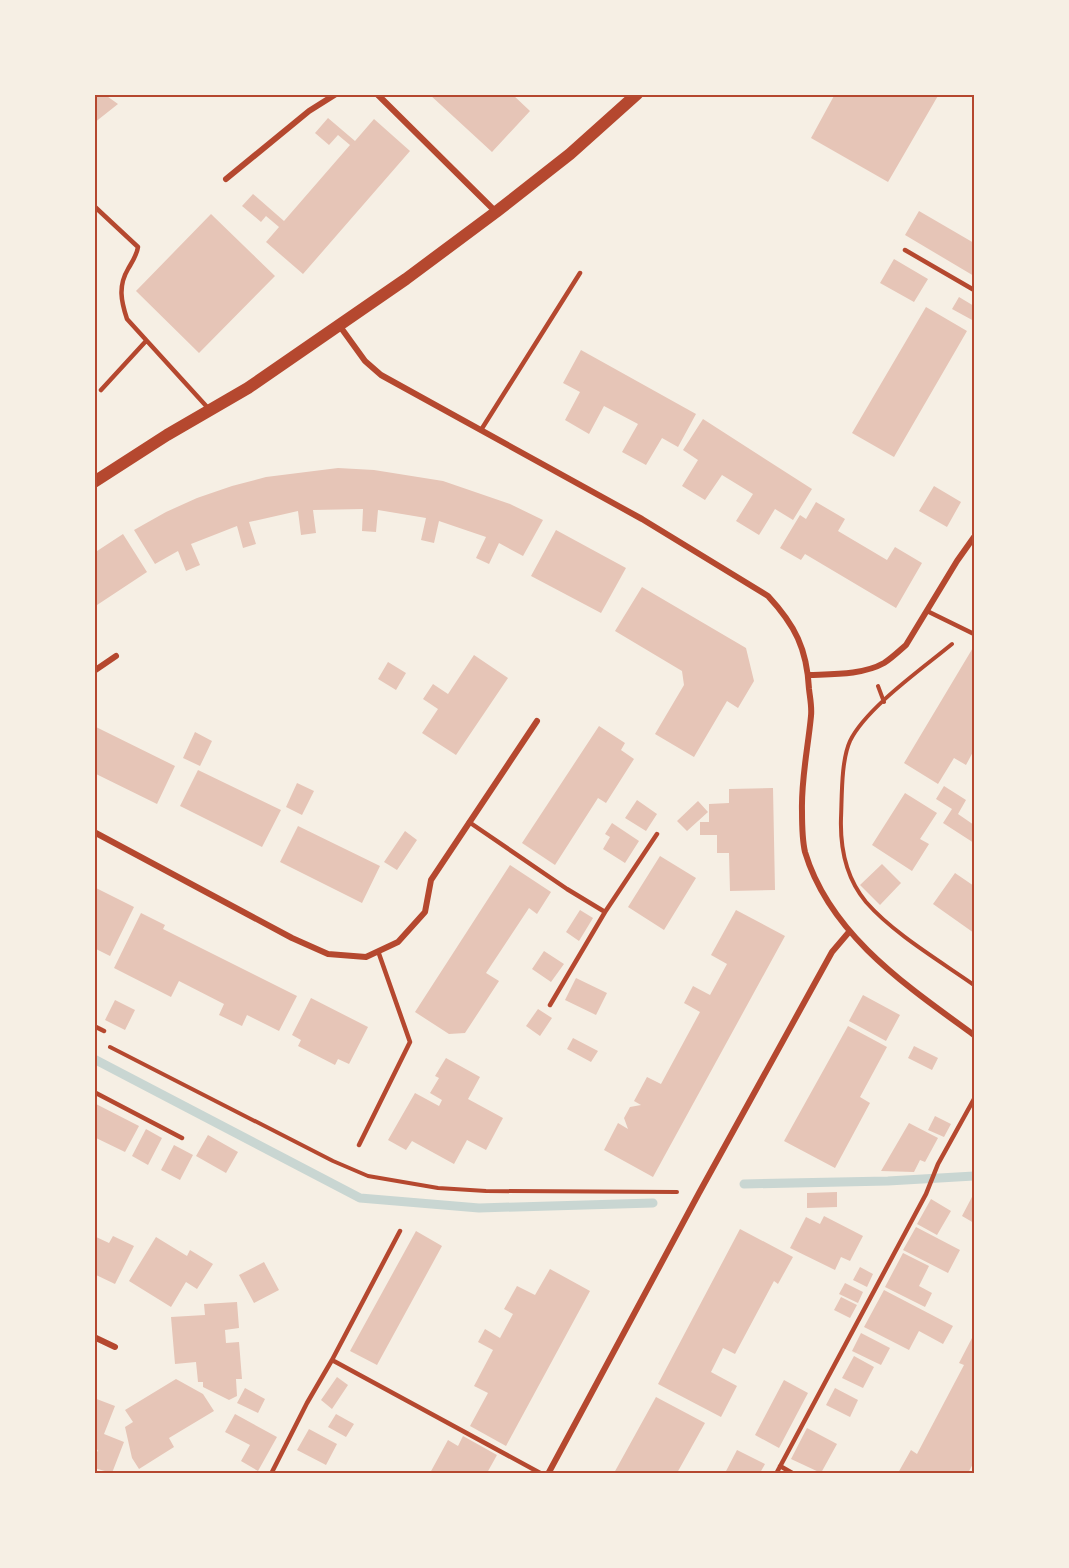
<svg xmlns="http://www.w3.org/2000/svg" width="1069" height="1568" font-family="'PT Sans',sans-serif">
	<rect width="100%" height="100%" fill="#f6efe4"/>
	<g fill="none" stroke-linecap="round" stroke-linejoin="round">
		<path stroke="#c9d6d2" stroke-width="9" d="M94,1059L360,1198L479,1208L653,1203
			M744,1184L888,1181L974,1176"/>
	</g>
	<path fill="#e6c5b7" d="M94,94H104L118,104L94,123Z
		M429,94H512L530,111L492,152Z
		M835,94H939L888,182L811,138Z
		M328,118L355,141L374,119L410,151L303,274L266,242L279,227L266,216L261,222L242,206L253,194L284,221L350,145L338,135L329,145L315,133Z
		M919,211L974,243V276L905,235Z
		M211,214L275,276L199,353L136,291Z
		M894,259L928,279L914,302L880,283Z
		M959,297L974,306V321L952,309Z
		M926,307L967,331L894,457L852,433Z
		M581,350L696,414L678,447L662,438L646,465L622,452L638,424L604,406L589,434L565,420L580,392L563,383Z
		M703,419L812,489L793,520L775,509L759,535L736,521L753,494L722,475L705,500L682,486L698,460L683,450Z
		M338,468L374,470L443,481L510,504L543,520L523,556L499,543L489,564L476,558L486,537L439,521L434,543L421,540L426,518L378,510L376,532L362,531L363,509L313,510L316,533L301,535L298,511L249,522L256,544L243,548L237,526L191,544L200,565L186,571L178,551L155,564L134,530L166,512L197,498L232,486L266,477Z
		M934,486L961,502L947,527L919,511Z
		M816,502L845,519L838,531L887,560L895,547L922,563L896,608L805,554L801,560L780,548L800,515L806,519Z
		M556,530L626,568L601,613L531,576Z
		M123,534L147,572L94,607V553Z
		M642,587L746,648L754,681L738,708L727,701L694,757L655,734L684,685L682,671L615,631Z
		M974,646V750L966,765L954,758L938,784L904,763Z
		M474,655L508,678L456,755L422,733L438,709L423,699L433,684L448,694Z
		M388,662L406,673L396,690L378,679Z
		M599,726L625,743L621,750L634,759L606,803L598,798L555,865L522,843Z
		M96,727L175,766L157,804L94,773Z
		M195,732L212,741L200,766L183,758Z
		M198,770L281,810L262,847L180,806Z
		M297,783L314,791L302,815L286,807Z
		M944,786L966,800L958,814L974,825V843L943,823L952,809L936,799Z
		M773,788L775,890L730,891L729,853H717V835H700V822H709V804L729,803V789Z
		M905,793L937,813L920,839L929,844L912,871L872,845Z
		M637,800L657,814L646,831L625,818Z
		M698,801L708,812L687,831L677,821Z
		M612,823L639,841L625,863L603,849L610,837L605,834Z
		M298,826L380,866L362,903L280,862Z
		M405,831L417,840L397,870L384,862Z
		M660,856L696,878L664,930L628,907Z
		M882,864L901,883L880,905L860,885Z
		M510,865L551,892L537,914L529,908L486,973L499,981L465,1033L449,1034L415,1012Z
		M955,873L974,886V933L933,904Z
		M94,887L134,907L110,956L94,948Z
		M580,910L593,918L579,941L566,932Z
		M736,910L785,936L653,1177L604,1150L618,1123L628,1129L624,1118L630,1107L641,1105L634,1101L647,1077L661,1084L700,1012L684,1003L693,986L710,995L727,964L711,955Z
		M141,913L165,925L163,929L297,996L279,1031L247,1015L242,1026L219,1015L224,1004L179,981L171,997L114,968Z
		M544,951L564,964L551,982L532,969Z
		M576,978L607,993L596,1015L565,1000Z
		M863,995L900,1015L886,1041L849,1021Z
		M311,998L368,1027L349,1064L338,1059L335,1065L298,1046L301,1040L292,1035Z
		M115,1000L135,1010L125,1030L105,1020Z
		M538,1009L552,1018L540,1036L526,1026Z
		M848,1026L887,1047L860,1097L870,1103L835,1168L784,1141Z
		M573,1038L598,1051L591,1062L567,1049Z
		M914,1046L938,1058L932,1070L908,1058Z
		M446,1058L480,1077L468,1099L503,1118L486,1150L467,1140L454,1164L412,1141L406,1150L388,1140L415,1093L439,1106L442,1100L430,1093L439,1078L435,1076Z
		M94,1101L97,1102L96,1104L139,1126L125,1152L94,1137Z
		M935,1116L951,1124L944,1137L928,1130Z
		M909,1123L938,1138L925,1162L920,1160L914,1172L881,1171Z
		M146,1129L162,1138L148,1165L132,1156Z
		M208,1135L238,1152L226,1173L196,1156Z
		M174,1145L193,1155L180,1180L161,1170Z
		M837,1192V1207L807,1208V1193Z
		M973,1195L974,1196V1223L962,1216Z
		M931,1199L951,1211L937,1235L917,1224Z
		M824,1216L863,1236L850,1261L841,1257L835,1270L790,1248L806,1217L820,1224Z
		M916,1227L960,1250L948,1273L903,1250Z
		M740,1229L793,1257L778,1284L774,1281L735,1354L723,1348L711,1372L737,1386L721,1417L658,1384Z
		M416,1231L442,1246L377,1365L350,1351Z
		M94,1236L109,1243L113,1236L134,1246L115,1284L94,1274Z
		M156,1237L187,1256L190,1250L213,1264L197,1289L186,1282L171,1307L129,1281Z
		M903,1253L929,1266L919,1286L932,1293L925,1307L885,1287Z
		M264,1262L279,1290L254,1303L239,1275Z
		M860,1267L873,1274L867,1287L853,1280Z
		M550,1269L590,1291L506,1446L470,1426L488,1393L474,1386L493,1350L478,1342L485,1329L500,1338L513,1314L504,1309L517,1286L535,1295Z
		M845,1283L863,1292L858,1303L839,1294Z
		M884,1290L953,1326L943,1344L919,1331L909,1350L864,1327Z
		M841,1297L857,1305L850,1318L834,1310Z
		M237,1302L239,1328L225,1330L226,1343L239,1342L242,1379H236L237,1396L229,1400L203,1387V1382H198L196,1362L175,1364L171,1317L205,1315L204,1304Z
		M861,1333L890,1348L881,1365L852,1351Z
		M972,1338L974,1340V1462L968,1473H898L911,1450L917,1454L964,1365L959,1363Z
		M854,1356L874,1367L863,1388L842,1378Z
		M337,1377L348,1385L332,1409L321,1400Z
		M176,1379L203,1394L214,1411L169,1438L174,1447L139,1469L132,1458L125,1427L133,1422L125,1410Z
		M784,1380L808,1393L779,1448L755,1435Z
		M245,1388L265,1399L258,1413L237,1403Z
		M835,1388L858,1400L850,1417L826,1405Z
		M656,1397L705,1423L677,1473H614Z
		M94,1398L115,1406L104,1434L124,1442L112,1473L94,1468V1459L98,1450L94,1449Z
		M235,1414L277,1437L258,1471L241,1461L250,1445L225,1432Z
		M336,1414L354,1424L346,1437L328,1427Z
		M807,1428L837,1444L821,1473L791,1459Z
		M309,1429L337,1444L326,1465L297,1450Z
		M463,1436L497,1455L487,1473H430L448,1440L458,1446Z
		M737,1450L765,1464L760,1473H725Z"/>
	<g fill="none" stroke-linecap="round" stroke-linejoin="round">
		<path stroke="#b5482f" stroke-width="4" d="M952,644C923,668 866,708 850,741C841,761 842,796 841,818C840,849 846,878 866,902C894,934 940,961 974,985
			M878,686L884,702
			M110,1047L333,1161L368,1176L438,1188L486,1191L677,1192"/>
		<path stroke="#b5482f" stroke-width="4.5" d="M94,206L138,247C137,255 132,262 128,269C118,286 121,301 127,319L208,408
			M905,250L974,290
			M101,390L146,341
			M481,430L580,273
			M927,611L974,634
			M469,822L567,889L605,912
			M550,1005L605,912L657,834
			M94,1026L104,1031
			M94,1092L182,1138
			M359,1145L410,1042L378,951
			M400,1231L332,1360L542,1474
			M780,1466L794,1474
			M271,1474L307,1403L332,1360
			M776,1474L926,1194L938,1164L974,1099"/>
		<path stroke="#b5482f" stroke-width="6" d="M377,94L496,212
			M226,179L309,111L336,94
			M339,325L365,361L381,375L642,519L768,596C795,625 807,649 809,689C810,698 812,707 811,716C808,748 801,779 802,811C802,824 802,839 805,852C830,935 907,986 974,1035
			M94,671L116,656
			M809,675C832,674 863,675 884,663C892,658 899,651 906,645L957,561L974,537
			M94,832L292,938L328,954L366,957L398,942L425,912L431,880L537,721
			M94,1337L115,1347
			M548,1474L699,1193L832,952L849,932"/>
		<path stroke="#b5482f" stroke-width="12" d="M94,482L167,435L248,388L406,279L496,212L570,154L637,94"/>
	</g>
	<rect width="1069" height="1568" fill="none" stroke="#f6efe4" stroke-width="192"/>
	<rect x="96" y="96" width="877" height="1376" fill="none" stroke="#b5482f" stroke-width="2"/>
</svg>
